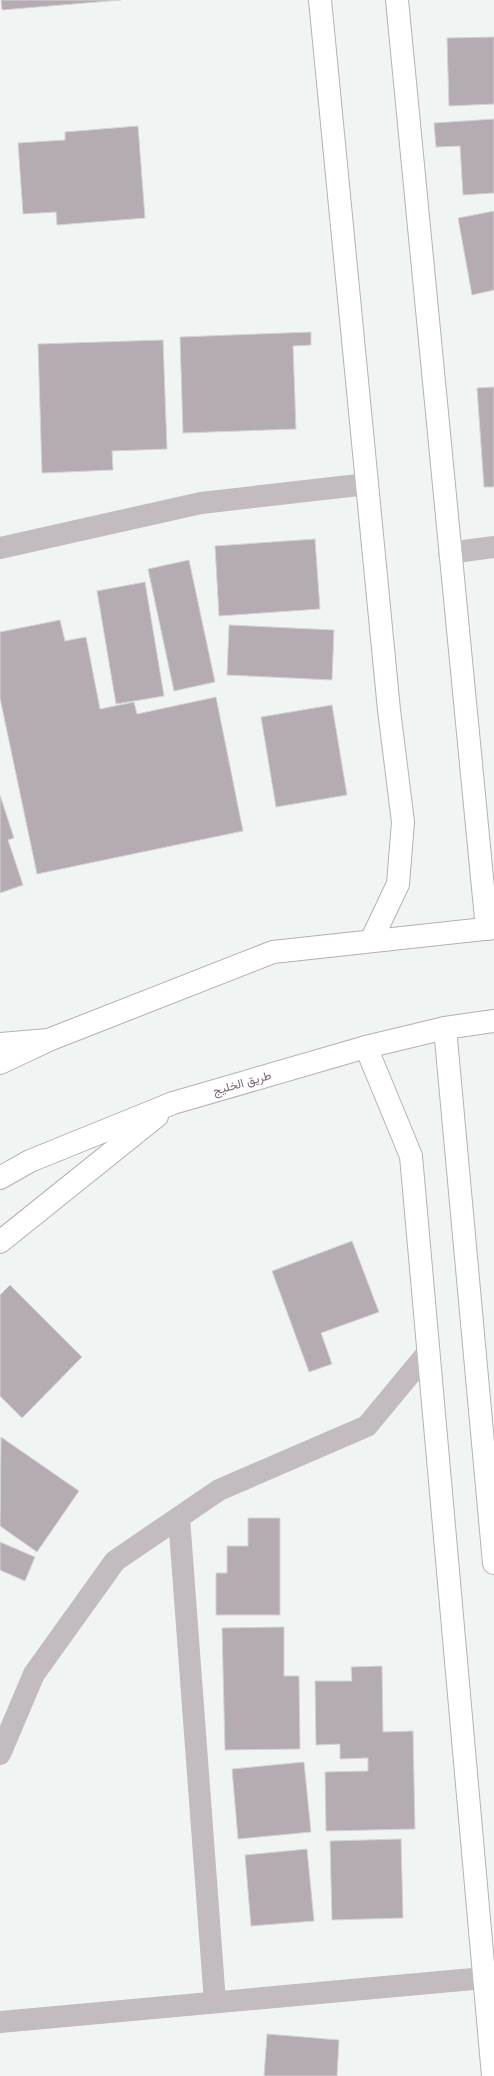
<svg xmlns="http://www.w3.org/2000/svg" width="494" height="2076" font-family="Montserrat,Vazirmatn,sans-serif">
	<rect width="100%" height="100%" fill="#f0f4f3"/>
	<path fill="#b5abb3" stroke="#d3d5d4" d="M1,0H121L2,10Z
		M494,37V104L449,106L447,38Z
		M494,119V193L463,195L460,146L436,147L434,123Z
		M138,126L145,218L57,225L56,212L23,214L18,143L65,140V132Z
		M494,211V290L472,295L458,218Z
		M311,332V345L293,346L296,429L183,433L180,337Z
		M163,340L167,449L112,451L113,470L42,473L38,344Z
		M494,387V487H484L477,388Z
		M315,539L320,609L219,616L215,546Z
		M189,560L215,682L174,691L148,569Z
		M145,582L164,696L116,704L97,591Z
		M60,620L65,641L86,637L100,709L134,702L137,714L216,697L243,831L37,874L0,698V632Z
		M229,625L334,630L332,680L227,675Z
		M332,705L347,795L276,807L261,717Z
		M0,795L14,838L8,840L23,885L0,893Z
		M352,1241L379,1312L321,1333L332,1364L309,1372L272,1271Z
		M10,1285L82,1357L22,1418L0,1396V1295Z
		M1,1437L79,1491L37,1552L0,1526Z
		M248,1518H280V1615H216V1573H227V1546H248Z
		M0,1542L35,1557L25,1581L0,1570Z
		M284,1627V1676H299L300,1749L225,1750L222,1628Z
		M382,1666L383,1732L413,1731L415,1829L326,1831L325,1772L368,1771V1758L340,1759V1744L316,1745L315,1681H352L351,1667Z
		M304,1762L311,1832L238,1839L232,1769Z
		M401,1839L403,1918L332,1920L330,1841Z
		M307,1849L314,1921L251,1926L245,1855Z
		M267,2034L339,2040L337,2076H264Z"/>
	<g fill="none" stroke-linecap="round" stroke-linejoin="round">
		<g stroke="#b8b0b6" stroke-width="24">
			<path id="secondary" d="M320,0L389,710L403,822L398,884L371,941
				M397,0L487,929
				M445,1028L494,1563
				M0,1044L48,1040
				M366,1047L411,1156L493,2076"/>
		</g>
		<g stroke="#b6aeb4" stroke-width="24">
			<path id="primary" d="M0,1063L51,1039L273,952L494,928
				M0,1178L30,1161L173,1103L366,1047L445,1028L494,1021
				M0,1242L157,1116"/>
		</g>
		<path stroke="#c2bbc0" stroke-width="22" d="M0,548L201,503L367,484
			M449,553L494,547
			M179,1518L215,2002
			M0,1754L34,1674L115,1561L219,1490L367,1426L429,1351
			M0,2022L484,1978"/>
		<use href="#secondary" stroke="#fff" stroke-width="22"/>
		<use href="#primary" stroke="#fff" stroke-width="22"/>
	</g>
	<g text-anchor="middle" stroke-width="4" stroke-linejoin="round" paint-order="stroke">
		<g font-size="12" fill="#7e6578" stroke="#fff">
			<text transform="translate(242 1083) rotate(-16)" y="4">طريق الخليج</text>
		</g>
	</g>
</svg>
